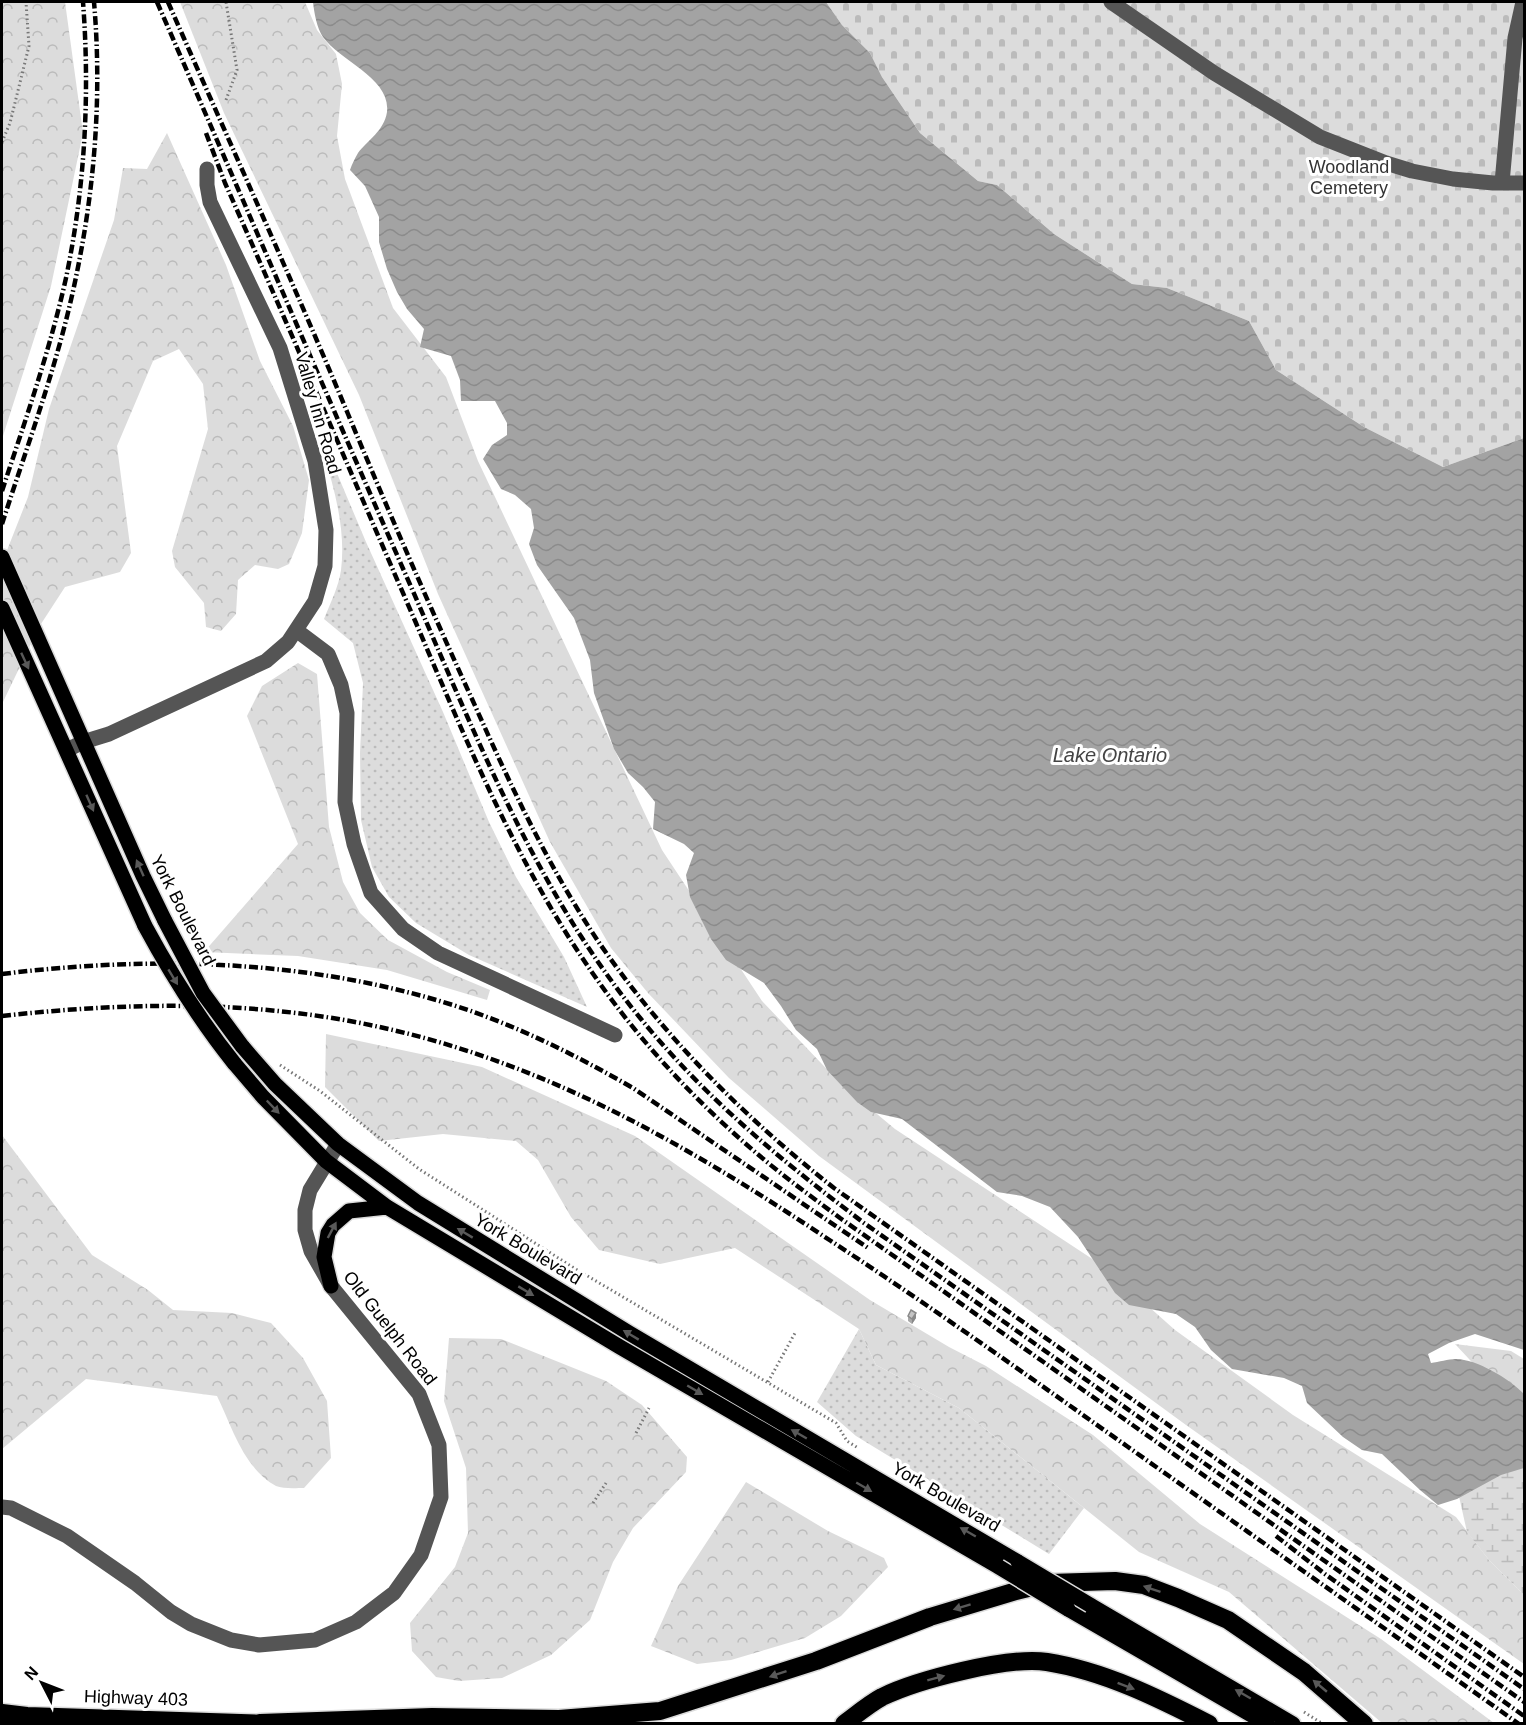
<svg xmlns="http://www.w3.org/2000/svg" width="1526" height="1725" font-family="Helvetica,sans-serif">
	<defs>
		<pattern id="grass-dots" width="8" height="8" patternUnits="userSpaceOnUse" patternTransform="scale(1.5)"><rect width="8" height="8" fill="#dcdcdc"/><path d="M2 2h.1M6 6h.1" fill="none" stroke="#bbb" stroke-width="1.8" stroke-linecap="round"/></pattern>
		<pattern id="forest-crowns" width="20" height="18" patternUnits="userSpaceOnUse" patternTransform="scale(1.5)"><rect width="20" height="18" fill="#dcdcdc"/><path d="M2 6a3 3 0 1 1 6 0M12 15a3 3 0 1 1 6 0" fill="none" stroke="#bbb"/></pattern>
		<pattern id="wetland-marsh" width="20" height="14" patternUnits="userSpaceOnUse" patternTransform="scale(1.5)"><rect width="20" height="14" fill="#dcdcdc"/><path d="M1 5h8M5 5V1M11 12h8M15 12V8" fill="none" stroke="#bbb"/></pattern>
		<pattern id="cemetery-stones" width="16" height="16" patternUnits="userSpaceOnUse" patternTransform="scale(1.5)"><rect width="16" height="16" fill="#dcdcdc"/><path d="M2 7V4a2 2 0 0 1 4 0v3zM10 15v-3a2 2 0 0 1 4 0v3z" fill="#bbb"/></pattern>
		<pattern id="water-waves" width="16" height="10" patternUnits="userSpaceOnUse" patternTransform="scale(1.5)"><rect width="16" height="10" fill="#a3a3a3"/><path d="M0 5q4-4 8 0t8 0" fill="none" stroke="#8b8b8b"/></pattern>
	</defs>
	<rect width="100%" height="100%" fill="#fff"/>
	<path fill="url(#grass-dots)" d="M328,452L366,542L443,712L489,822L516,877L564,957L587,1007L469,955L416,923L389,897L372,867L361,820L360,753L363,683L353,643L324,619C330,604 339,586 341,570C346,532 335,489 323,453Z
		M859,1329L876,1365L959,1408L1084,1508L1049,1554L856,1436L817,1402Z"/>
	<path fill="url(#forest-crowns)" d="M2,2H65L83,133L51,286L2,439Z
		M180,2H305L317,30L336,54L342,84L337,136L345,179L393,308L446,377L478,461L662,850L762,1001L841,1084L895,1129L1103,1266L1175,1330L1293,1415L1456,1517L1489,1560L1524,1595V1664L1186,1425L819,1156L729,1078L648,993L611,948L550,842L438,594L359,395L224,113Z
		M167,133L226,265L260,361L293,426L309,480L302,533L289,564L278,569L255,565L238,580L236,614L221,631L206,627L204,603L175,567L172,551L208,429L203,384L179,349L153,361L117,446L131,553L120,572L65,587L39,627L2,704V563L28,497L49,409L114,220L123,168L147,169Z
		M298,663L317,674L329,827L343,882L360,913L388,940L447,972L490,990L487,1000L387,970L298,956L204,952L298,844L247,716L262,686Z
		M326,1034L482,1067L635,1136L870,1300L949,1347L986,1366L1093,1435L1200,1524L1381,1639L1494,1723H1382L1229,1592L1139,1552L959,1408L876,1365L859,1329L735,1248L660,1264L599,1250L571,1217L538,1160L516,1141L443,1134L379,1141L325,1087Z
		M2,1135L92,1255L148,1290L173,1310L232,1313L271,1323L303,1358L327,1401L331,1458L304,1488C296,1488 283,1489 276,1486C243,1468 232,1426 217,1396L86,1379L2,1449Z
		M449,1338L501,1339L606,1381L642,1405L687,1457L686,1472L633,1528L613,1562L590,1620L551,1655L502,1678L459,1681L436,1677L412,1651L410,1623L455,1567L468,1533L466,1468L444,1401Z
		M1455,1344L1511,1351L1524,1359V1418Z
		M746,1482L828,1531L884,1558L888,1567L841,1616L805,1638L731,1660L697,1664L651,1646L678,1586Z"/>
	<path fill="url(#wetland-marsh)" d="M1524,1423V1595L1489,1560L1467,1532L1456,1483Z"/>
	<path fill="url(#cemetery-stones)" d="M826,2H1524V438L1443,467L1364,427L1276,370L1249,321L1167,288L1132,284L1054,234L997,185L978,181L920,133L882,77L870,53L842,25Z"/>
	<path fill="url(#water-waves)" d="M313,2H826L842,25L870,53L882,77L920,133L978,181L997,185L1054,234L1132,284L1167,288L1249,321L1276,370L1364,427L1443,467L1524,438V1350L1475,1334L1449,1343L1428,1354L1431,1363C1439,1362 1448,1359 1456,1359C1476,1359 1510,1379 1524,1394V1468L1501,1475L1457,1499L1438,1505L1420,1490L1382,1454L1362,1450L1343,1437L1307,1403L1302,1386L1284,1378L1232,1369L1211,1350L1195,1327L1176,1314L1129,1305L1115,1293L1078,1237L1050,1207L1022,1196L997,1192L902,1119L871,1112L857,1102L827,1070L817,1049L796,1030L781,1006L764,983L726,960L711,939L690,897L686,875L694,853L684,844L653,829L655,802L643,787L628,773L614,749L594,693L590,660L574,618L537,565L529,544L534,528L531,509L515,495L501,489L483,459L492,445L507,435V423L495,401H461L460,380L451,356L420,347L424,329L407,309L397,292L387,269L379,242V217L365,186L350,170C352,164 355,158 358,153C368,140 384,131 387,112C391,78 340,61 323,37C317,29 314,12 313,2Z"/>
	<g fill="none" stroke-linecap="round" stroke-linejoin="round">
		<g stroke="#dbdbdb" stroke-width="18">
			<path id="major" d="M2,557L143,876L165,921
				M2,608L145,926
				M242,1046L275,1084L338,1144L418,1203L629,1333L1018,1562
				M234,1063L263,1097L326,1161L387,1207L620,1347L999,1567
				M331,1286L324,1257L328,1233L333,1225L349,1211L387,1207
				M1090,1605L1293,1724
				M1068,1609L1267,1724"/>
		</g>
		<g stroke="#dbdbdb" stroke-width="21">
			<path id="highway" d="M2,1713L27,1716L270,1724
				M260,1723L432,1717L559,1719L660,1711L816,1661L930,1617L1016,1591L1049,1583L1115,1581L1144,1585L1178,1598L1228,1620L1304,1672L1364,1724
				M844,1724C856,1715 869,1704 882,1697C917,1680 1008,1656 1047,1662C1104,1671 1158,1698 1209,1724"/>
		</g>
		<path stroke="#777" stroke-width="3" stroke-dasharray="1.5 3" stroke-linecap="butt" d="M226,100L237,70L226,2
			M2,142L10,123L29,46L26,2
			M280,1065L320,1091L419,1169L574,1268L836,1423L847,1441L858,1448
			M768,1382L795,1333
			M636,1433L649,1408
			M593,1503L606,1483
			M1304,1712L1323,1724"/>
		<path stroke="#555" stroke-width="15" d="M1111,2L1214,73L1320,137L1386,163L1412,171L1453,179L1493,183H1524
			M1502,183L1515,38L1523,2
			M296,630L328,654L341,685L347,713L345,802L354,844L371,893L403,929L438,953L615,1035
			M67,750L83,742L109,734L266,661L288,642L315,601L325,566L326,530L315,461L280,348L210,202L207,185V169
			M2,1507L11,1508L67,1536L135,1583L171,1612L191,1624L231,1640L259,1645L315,1640L356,1622L394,1593L421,1555L441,1497L439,1445L419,1394L331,1286L311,1251L305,1230V1210L310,1190L338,1144"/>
		<use href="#major" stroke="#000" stroke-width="15"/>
		<use href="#highway" stroke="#000" stroke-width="18"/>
		<path stroke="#000" stroke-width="4.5" stroke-dasharray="9 3 1.5 3" stroke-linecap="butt" d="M157,2C242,197 326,394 412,589C477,738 537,893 641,1019C706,1099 782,1161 864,1223L1524,1689
			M168,2C228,139 290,275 348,414C388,510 429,605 472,699C510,784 548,867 600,944C665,1038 745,1118 834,1188L1524,1677
			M206,133L225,183C290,329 352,476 416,623C468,745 519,869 596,978C644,1047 703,1109 767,1162C791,1182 816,1200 840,1218L1524,1702
			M2,491C25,421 50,350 66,278C85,187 90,94 83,2
			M2,524C28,443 59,361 76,277C95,186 102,94 94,2
			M2,974C148,956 301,959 443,1002C510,1022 572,1053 633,1088L868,1248
			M2,1016C119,1003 238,1000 355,1022C535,1056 681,1141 831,1241C901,1287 970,1335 1038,1383C1198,1497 1359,1610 1519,1724
			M1276,1536L1325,1574L1524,1716"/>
		<g stroke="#dbdbdb" stroke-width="18" stroke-linecap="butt">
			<path id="major-bridge" d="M165,921L203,993L242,1046
				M145,926C172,976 198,1018 234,1063
				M1018,1562L1090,1605
				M999,1567L1068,1609"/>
		</g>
		<use href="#major-bridge" stroke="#000" stroke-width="15"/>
	</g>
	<path fill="#a9a9a9" d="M908,1316L916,1318L912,1324L908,1321Z"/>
	<path fill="#898989" d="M916,1313V1318L912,1324V1319Z"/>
	<path fill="#c4c4c4" stroke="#898989" stroke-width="1.5" d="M911,1310L916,1313L912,1319L908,1316Z"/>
	<defs><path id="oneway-solid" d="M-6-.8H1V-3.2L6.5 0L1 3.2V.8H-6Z" transform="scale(1.5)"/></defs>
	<g fill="#595959">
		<use href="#oneway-solid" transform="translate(25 661) rotate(65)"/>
		<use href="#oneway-solid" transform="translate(90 803) rotate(66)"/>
		<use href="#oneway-solid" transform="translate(140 868) rotate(-114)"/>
		<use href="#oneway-solid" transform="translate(173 977) rotate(59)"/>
		<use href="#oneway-solid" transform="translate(273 1107) rotate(46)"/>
		<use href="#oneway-solid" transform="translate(332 1230) rotate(-62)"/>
		<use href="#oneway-solid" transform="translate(465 1233) rotate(-149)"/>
		<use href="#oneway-solid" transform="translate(526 1291) rotate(31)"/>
		<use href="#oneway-solid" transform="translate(631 1335) rotate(-149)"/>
		<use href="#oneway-solid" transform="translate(695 1390) rotate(30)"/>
		<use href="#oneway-solid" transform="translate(799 1434) rotate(-150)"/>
		<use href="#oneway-solid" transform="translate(864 1487) rotate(30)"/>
		<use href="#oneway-solid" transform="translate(968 1532) rotate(-150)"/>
		<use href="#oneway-solid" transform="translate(1152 1589) rotate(-161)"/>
		<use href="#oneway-solid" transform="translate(962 1607) rotate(163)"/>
		<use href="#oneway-solid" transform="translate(778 1674) rotate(161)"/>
		<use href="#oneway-solid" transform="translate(936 1678) rotate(-15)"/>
		<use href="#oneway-solid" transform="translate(1126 1686) rotate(21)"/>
		<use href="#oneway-solid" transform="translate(1320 1686) rotate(-140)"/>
		<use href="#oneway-solid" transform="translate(1243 1694) rotate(-150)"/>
	</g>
	<g text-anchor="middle" stroke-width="6" stroke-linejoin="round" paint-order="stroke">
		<g font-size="18" fill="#333" stroke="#fff">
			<text x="1349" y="173">Woodland<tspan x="1349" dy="21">Cemetery</tspan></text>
		</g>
		<g font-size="18" fill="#000" stroke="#fff">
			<text transform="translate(318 413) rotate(74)" y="6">Valley Inn Road</text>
			<text transform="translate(183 910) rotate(63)" y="6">York Boulevard</text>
			<text transform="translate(528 1249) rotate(31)" y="6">York Boulevard</text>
			<text transform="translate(390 1328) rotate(52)" y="6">Old Guelph Road</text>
			<text transform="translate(946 1497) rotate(30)" y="6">York Boulevard</text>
			<text transform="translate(136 1698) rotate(2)" y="6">Highway 403</text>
		</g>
		<g font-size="20" font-style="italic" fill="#444" stroke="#fff">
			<text x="1110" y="762">Lake Ontario</text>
		</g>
	</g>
	<rect width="1526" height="1725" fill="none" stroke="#000000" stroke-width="6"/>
	<g transform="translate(42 1683) rotate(312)" stroke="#ffffff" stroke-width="4.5" paint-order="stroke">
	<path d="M0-4.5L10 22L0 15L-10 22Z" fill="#000000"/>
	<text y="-9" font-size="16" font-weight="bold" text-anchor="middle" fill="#000000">N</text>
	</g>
</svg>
